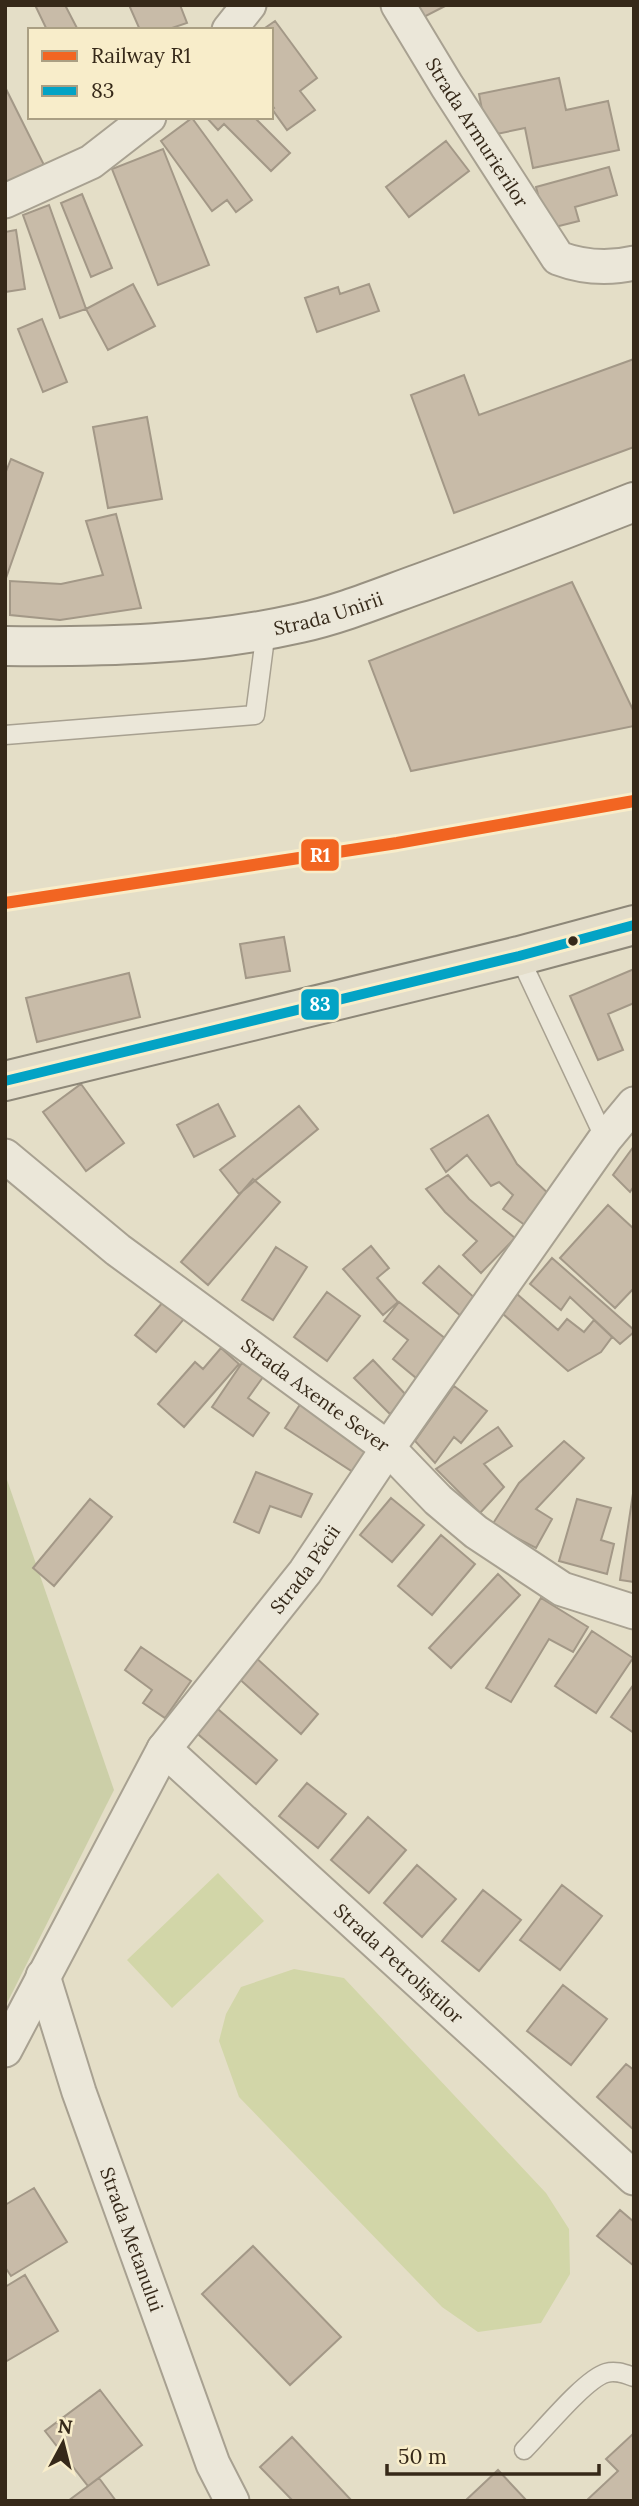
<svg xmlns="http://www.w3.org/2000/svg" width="639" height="2506" font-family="Lora,serif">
	<rect width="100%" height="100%" fill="#e4dec7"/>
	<path fill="#d2d6a8" d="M218,1873L264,1921L172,2008L127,1960Z
		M294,1969L344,1978L546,2193L569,2229L570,2274L541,2323L478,2332L442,2307L239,2097L219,2041L226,2014L241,1987Z"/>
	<path fill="#cccfa8" d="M5,1474L114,1790L5,2007Z"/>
	<path fill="#c8bba8" stroke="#a39887" stroke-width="2" d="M35,5H65L78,30H47Z
		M129,5H180L187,23L166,30H140Z
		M415,5H447L422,18Z
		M275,21L317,78L300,91L315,110L287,130L272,109L274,108L271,104V30H262Z
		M559,78L566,110L608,101L619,150L533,168L525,128L487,136L479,94Z
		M5,87L47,171L5,192Z
		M206,117H254L290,153L271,171L224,124L218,130Z
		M192,118L252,200L236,212L227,200L212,211L161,141Z
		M446,141L469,171L409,217L386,187Z
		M163,149L209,265L158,285L112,169Z
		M609,167L617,195L575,207L579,221L547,229L536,187Z
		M82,194L112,268L91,277L61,203Z
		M49,205L86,309L60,318L23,215Z
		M16,230L25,289L5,292V232Z
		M133,284L155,326L108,350L86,309Z
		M369,284L379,311L317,332L305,298L338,287L340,294Z
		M42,319L67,382L43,392L18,329Z
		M634,359V447L454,513L411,395L464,375L479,415Z
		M147,417L162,499L108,508L93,427Z
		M11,459L43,473L5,581V474Z
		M116,514L141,608L60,620L10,615V581L61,584L103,575L86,521Z
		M572,582L634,712V726L411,771L369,661Z
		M284,937L290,971L246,978L240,944Z
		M634,969V1003L608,1014L623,1050L598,1060L570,996Z
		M129,973L140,1017L37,1042L26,998Z
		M81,1084L124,1143L86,1171L43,1112Z
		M218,1104L235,1136L194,1157L177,1125Z
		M299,1106L318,1129L239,1194L220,1170Z
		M488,1115L517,1164L551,1196L526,1226L503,1209L513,1195L499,1182L491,1186L467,1155L446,1172L431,1149Z
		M634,1146V1186L630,1192L613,1175Z
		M448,1175L469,1199L515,1238L481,1273L463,1255L477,1241L445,1212L426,1189Z
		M253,1179L280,1202L208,1285L181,1262Z
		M608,1205L634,1229V1288L615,1308L560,1258Z
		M371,1246L389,1268L377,1278L398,1302L383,1315L343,1269Z
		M276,1247L307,1267L273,1320L242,1300Z
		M552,1258L634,1330V1332L620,1344L570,1297L561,1310L530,1284Z
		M439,1266L477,1300L463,1318L423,1283Z
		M327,1292L360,1316L327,1361L294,1337Z
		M517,1294L558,1330L567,1319L584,1332L594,1320L612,1337L601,1352L568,1371L503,1314Z
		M163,1302L184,1319L156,1352L135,1335Z
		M399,1302L451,1343L421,1382L393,1359L408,1340L384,1321Z
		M221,1348L239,1364L184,1427L158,1404L195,1362L203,1369Z
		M373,1360L408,1397L390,1414L354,1378Z
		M242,1363L263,1377L248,1398L269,1413L253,1436L212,1407Z
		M454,1386L487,1411L461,1443L454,1437L435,1463L415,1441Z
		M301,1403L369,1447L353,1472L285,1428Z
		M498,1427L512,1446L484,1464L504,1487L480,1513L436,1469Z
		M564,1441L584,1458L536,1509L552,1519L536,1548L492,1525L519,1483Z
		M256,1472L312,1494L301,1517L270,1506L259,1533L234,1522Z
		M634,1487V1582L620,1580Z
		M391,1498L424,1525L392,1562L360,1535Z
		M90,1499L112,1517L54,1586L33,1568Z
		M577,1499L611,1508L601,1540L614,1544L607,1574L559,1561Z
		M441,1535L475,1564L432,1615L398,1586Z
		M498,1574L520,1595L451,1668L429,1648Z
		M541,1598L588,1627L573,1652L549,1639L511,1702L486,1688Z
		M592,1631L633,1658L596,1713L555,1686Z
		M141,1647L191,1681L165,1718L143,1703L152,1690L125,1670Z
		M254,1656L318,1714L301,1734L236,1676Z
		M634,1684V1733L611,1717Z
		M212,1704L277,1760L256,1784L192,1729Z
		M307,1783L346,1814L318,1848L279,1816Z
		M368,1817L406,1850L369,1893L331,1860Z
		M417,1865L456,1899L422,1937L384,1903Z
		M562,1885L602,1916L560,1970L520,1940Z
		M483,1890L521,1920L479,1971L442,1941Z
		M563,1985L607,2019L571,2065L527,2031Z
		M626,2064L634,2070V2130L597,2097Z
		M34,2188L67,2242L11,2276L5,2267V2205Z
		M620,2210L634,2222V2266L597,2236Z
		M253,2246L341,2337L290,2385L202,2294Z
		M25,2275L58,2331L5,2362V2287Z
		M100,2390L142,2445L88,2486L45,2431Z
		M634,2433V2501H586L618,2471L606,2459Z
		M292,2437L352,2501H293L260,2467Z
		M498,2470L527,2501H465Z
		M99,2478L116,2501H68Z"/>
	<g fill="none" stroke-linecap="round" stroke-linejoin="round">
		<g stroke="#a8a191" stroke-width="21">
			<path id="lane" d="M5,735L255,715L266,630
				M519,956L605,1139
				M524,2450C542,2432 585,2379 606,2373C616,2370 625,2374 634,2377"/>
		</g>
		<g stroke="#a8a191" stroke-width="37">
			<g id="street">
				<path id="s1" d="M398,5L447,86L558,258C582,267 609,269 634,263"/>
				<path d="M229,30L249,5"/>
				<path d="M5,201L91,162L149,117"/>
				<path id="s2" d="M5,1156L118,1250L388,1448L438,1500L476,1532L562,1589L634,1612"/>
				<path id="s3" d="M164,1749L634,2178"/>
				<path id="s4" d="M43,1976L79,2092L213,2464L232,2501"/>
				<path id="s5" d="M5,2050L164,1749L305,1572L388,1448L605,1139L634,1104"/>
			</g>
		</g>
		<g stroke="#989181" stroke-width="42">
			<g id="secondary">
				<path id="s6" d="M5,646C105,647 203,645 300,623C341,614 382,597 421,583C492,557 563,530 634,502"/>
			</g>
		</g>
		<g stroke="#8d8778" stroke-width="42">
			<path id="primary" d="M5,1081L519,956L634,925"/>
		</g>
		<use href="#lane" stroke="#ebe7d9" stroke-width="18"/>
		<use href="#street" stroke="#ebe7d9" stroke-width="33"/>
		<use href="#secondary" stroke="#ebe7d9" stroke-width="38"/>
		<use href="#primary" stroke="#e3ddca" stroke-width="38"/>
		<g stroke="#f8edca" stroke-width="16">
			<path id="bus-1" d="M5,1081L519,956L634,925"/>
		</g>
		<use href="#bus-1" stroke="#03a3c5" stroke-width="10"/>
		<g stroke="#f8edca" stroke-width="18">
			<path id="rail-1" d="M5,903L397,843L634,801"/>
		</g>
		<use href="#rail-1" stroke="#f26522" stroke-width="12"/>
	</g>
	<circle fill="#362919" stroke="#f8edca" stroke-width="2.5" cx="573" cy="941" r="6"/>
	<g text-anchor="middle" stroke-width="6" stroke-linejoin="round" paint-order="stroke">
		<g font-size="19" fill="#362919" stroke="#f8edca">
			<text dy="7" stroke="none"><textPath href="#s1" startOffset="150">Strada Armurierilor</textPath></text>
			<text dy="7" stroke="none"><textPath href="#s6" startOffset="326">Strada Unirii</textPath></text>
			<text dy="7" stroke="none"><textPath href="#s2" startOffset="392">Strada Axente Sever</textPath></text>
			<text dy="7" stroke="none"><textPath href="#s5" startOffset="569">Strada Păcii</textPath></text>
			<text dy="7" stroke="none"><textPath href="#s3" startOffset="318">Strada Petroliștilor</textPath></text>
			<text dy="7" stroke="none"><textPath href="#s4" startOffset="278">Strada Metanului</textPath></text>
		</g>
	</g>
	<g stroke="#f8edca" stroke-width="2.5">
		<rect x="300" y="838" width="40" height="34" rx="7" fill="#f26522"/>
		<rect x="300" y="988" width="40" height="33" rx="7" fill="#03a3c5"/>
	</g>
	<g font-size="19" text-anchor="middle" font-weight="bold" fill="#fff">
		<text x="320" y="862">R1</text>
		<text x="320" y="1011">83</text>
	</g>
	<rect width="639" height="2506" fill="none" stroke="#362919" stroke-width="14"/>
	<rect x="28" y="28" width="245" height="91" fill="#f8edca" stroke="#aa9f83" stroke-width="2"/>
	<rect x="42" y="51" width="35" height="10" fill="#f26522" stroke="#aa9f83" stroke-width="2"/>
	<text x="91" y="63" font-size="21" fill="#362919">Railway R1</text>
	<rect x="42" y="86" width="35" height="10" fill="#03a3c5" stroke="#aa9f83" stroke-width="2"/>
	<text x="91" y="98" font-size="21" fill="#362919">83</text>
	<g transform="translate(63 2443) rotate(7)" stroke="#f8edca" stroke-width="5" paint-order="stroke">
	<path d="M0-5L12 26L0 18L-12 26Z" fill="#362919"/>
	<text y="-10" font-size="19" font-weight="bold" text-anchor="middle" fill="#362919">N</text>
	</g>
	<path d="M387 2464v10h212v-10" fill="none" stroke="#362919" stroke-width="3.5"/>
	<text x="398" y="2464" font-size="21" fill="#362919" stroke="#f8edca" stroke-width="5" paint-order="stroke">50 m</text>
</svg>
